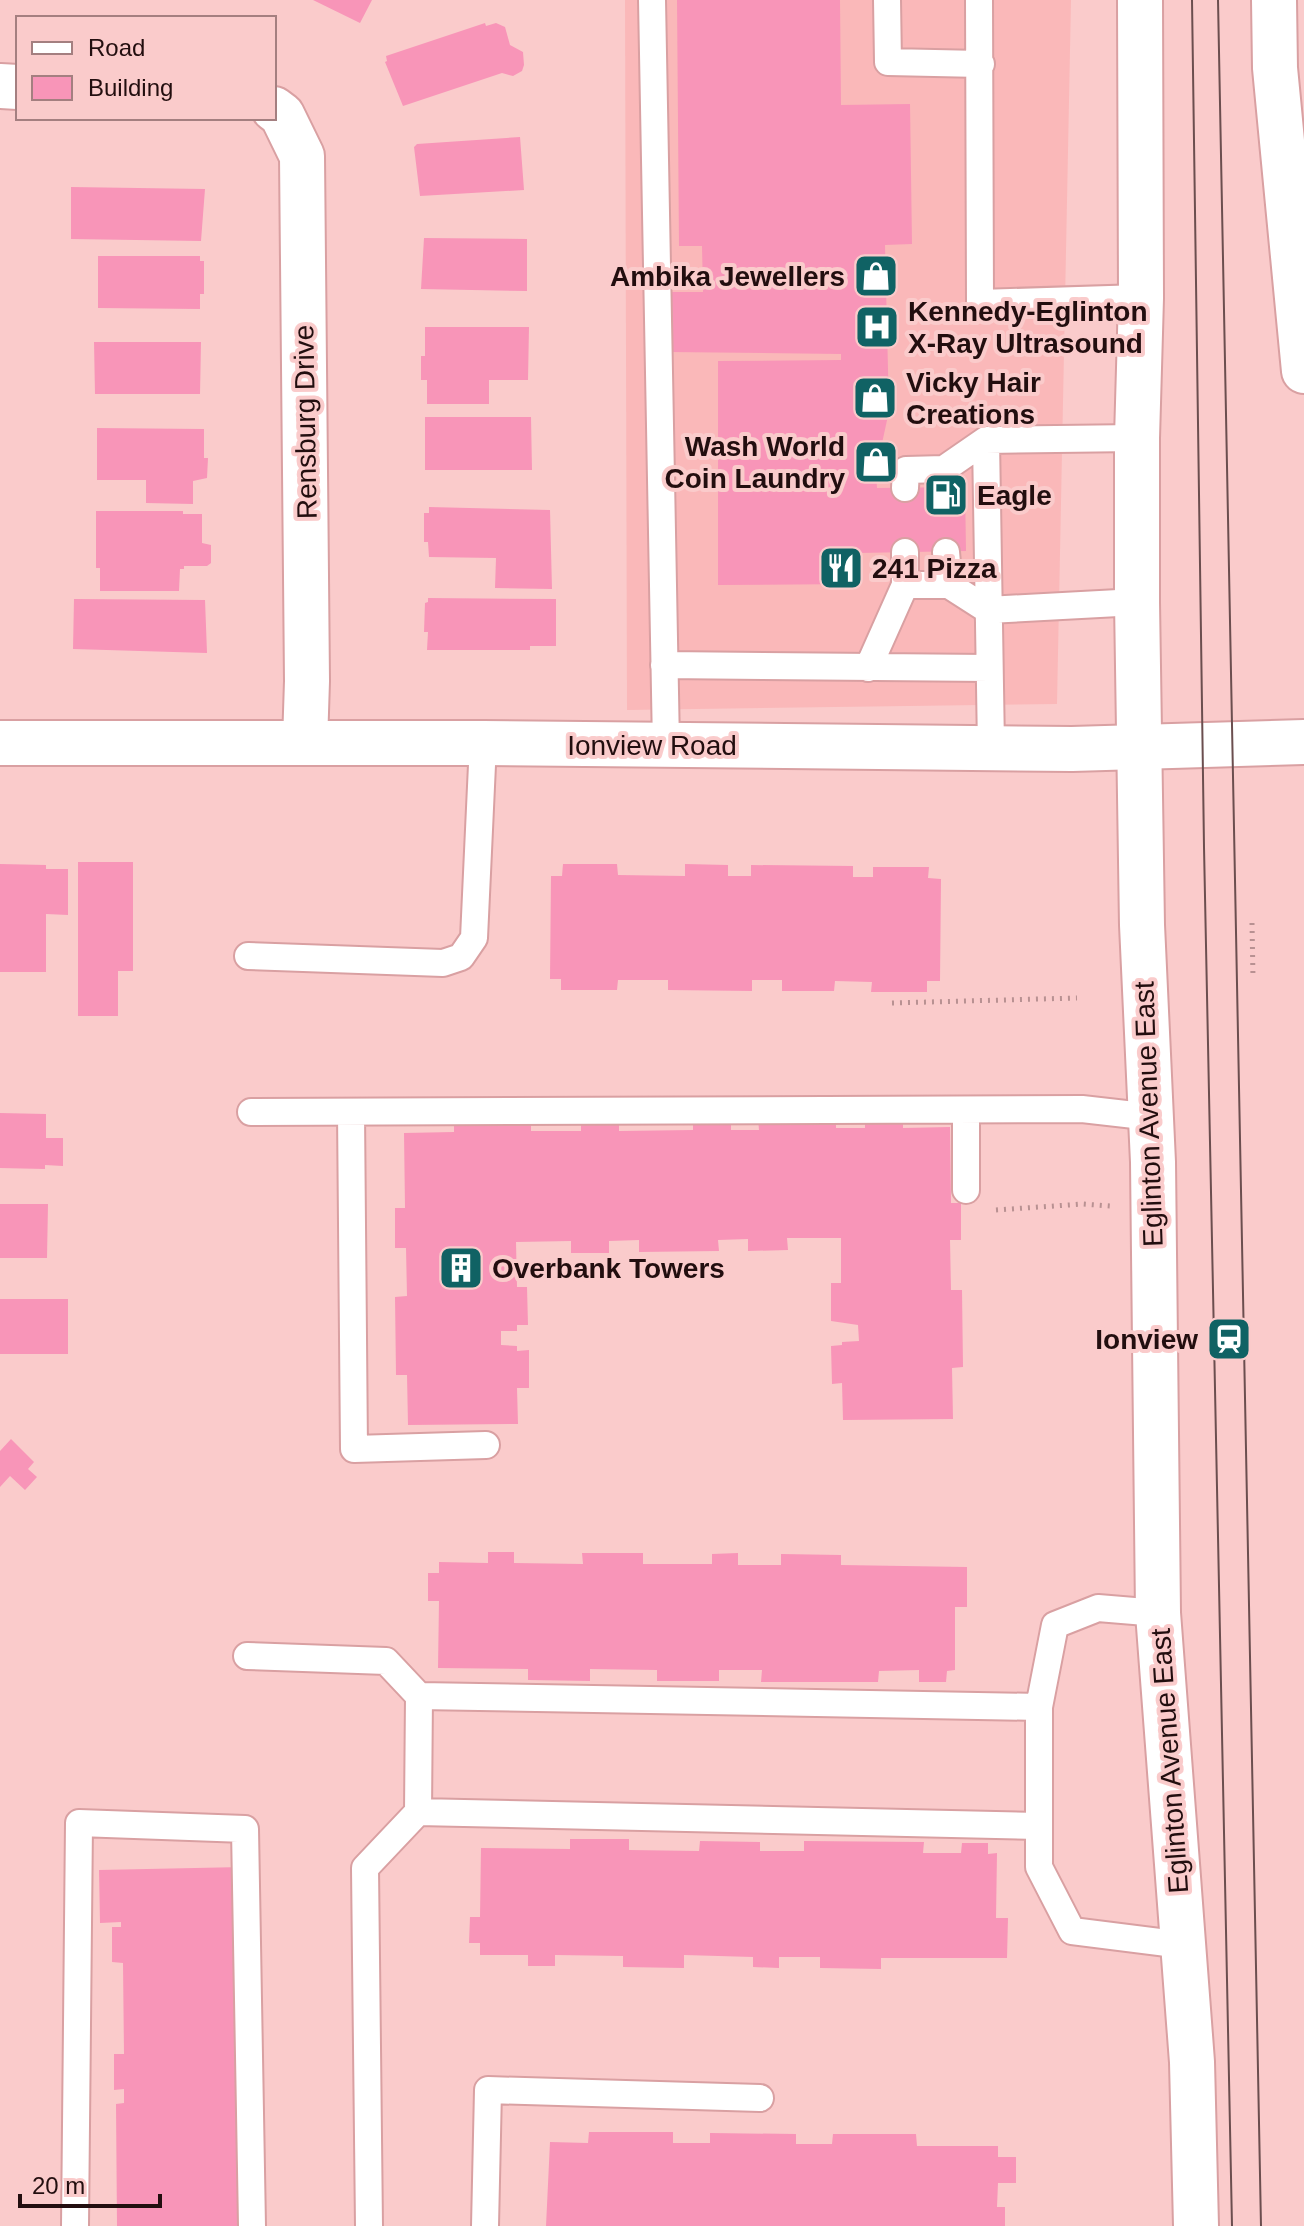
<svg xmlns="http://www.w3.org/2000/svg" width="1304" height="2226" font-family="Helvetica,sans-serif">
	<rect width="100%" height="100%" fill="#facbcb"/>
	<path fill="#fab8b9" d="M625,0H1071L1057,704L627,710Z"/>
	<path fill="#f895b8" d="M313,0H372L360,23Z
		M677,0H840L841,105L910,104L912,244L885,245L889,411L876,471L877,488L965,487L966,551L858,553V584L718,585V361L841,360V354L669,352V292H703L702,246H679Z
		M485,23L486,26L496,23L505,27L510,45L523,52L524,65L522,71L513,76L502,73L403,106L385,62L387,61L386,56Z
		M520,137L524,190L420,196L414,147L417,144Z
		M71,187L205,189L201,241L71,239Z
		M424,238L527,239V291L421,289Z
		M98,256H200V261H204V294H200V309L98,308Z
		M425,327H529L528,380H489V404H427V380H421V356H425Z
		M94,342H201L200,394H95Z
		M425,417H531L532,470H425Z
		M97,428L204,429V458H208L207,478L193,481V504L146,503V480H97Z
		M429,507L550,510L552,589L495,588L496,558L429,557L428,542H424V513H429Z
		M96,511H183V514H202V543L211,545V563L207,566H184V569H180L179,591H100V568H96Z
		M428,598L556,599V646H530V650H427L428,632H424L425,603L428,602Z
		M74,599L205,600L207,653L73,649Z
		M78,862H133V971H118V1016H78Z
		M0,864L46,865V869H68V915L46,914V972H0Z
		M563,864H617L618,875L685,876V864L728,865V876H751V865L853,866V877H873V867H929L928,878L941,879L940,981H927V992H871L872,982L835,981L834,991H782V980H752V991L668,990V980H618L617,990H561V979H550L551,876H562Z
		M0,1113L46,1114V1138H63V1166L45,1165V1169L0,1168Z
		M836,1117V1128H865V1117H903V1128L950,1127L951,1203H961V1240H950L951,1290H962L963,1367L952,1368L953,1419L843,1420L842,1383L832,1384L831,1346L842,1345V1342L859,1341L858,1325L831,1321V1283H841V1238H787L788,1250L748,1251V1239L718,1240L719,1251L639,1252V1240L609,1241V1253H571V1241L516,1242L517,1287H527L528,1325H517V1331H501V1345L517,1346V1351L529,1350V1388H517L518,1424L408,1425L407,1375H396L395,1297L407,1296L406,1248H395V1208H405L404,1133L454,1132V1122L531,1121V1131H581V1121L619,1120V1131L693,1130V1119L731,1118V1130H759L758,1118Z
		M0,1204H48L47,1258H0Z
		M0,1299H68V1354H0Z
		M11,1439L34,1462L28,1469L37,1477L25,1490L10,1476L0,1487V1451Z
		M488,1552H514V1563L583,1564L582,1553H643V1564H712V1554L738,1553V1565H781V1554L841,1555V1565L967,1567V1607H955V1670L947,1671L946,1682H919V1670L879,1671L878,1682H761L762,1670H719V1681H657V1670L590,1669V1681L528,1680V1669L438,1668L439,1601H428V1573H439V1562L488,1563Z
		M570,1839H629V1850L699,1851L700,1841L760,1842V1851H804V1841L924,1842L923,1853H961L962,1843H988V1854L997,1853L996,1918H1008L1007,1958H881V1969L820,1968V1957H779V1968L753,1967V1957L684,1955V1968L623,1967V1956L555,1955V1966H528V1955H480V1943H469L470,1917H480L481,1848L570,1849Z
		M243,1867L239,2226H117L116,2104L124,2103V2089L114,2090V2054H124L123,1963L112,1962V1927H121V1922L100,1923L99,1870Z
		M589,2132H673V2143H710V2133L796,2134V2144H832L833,2134H916L917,2146H998V2157H1016V2183H998L997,2207H1005V2226H546L550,2142L588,2143Z"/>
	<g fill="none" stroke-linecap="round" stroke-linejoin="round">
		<g stroke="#d9a0a2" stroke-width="30">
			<path id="lane" d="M652,0L666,745
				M887,0L888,62L981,64
				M979,0L980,303L1141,298
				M986,440L991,747
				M905,488L906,470L944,469L986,440L1137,438
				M946,552L949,585
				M905,585H949L988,610L1137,602
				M664,665L989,668
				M868,668L905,585V552
				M248,956L443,963L461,957L474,938L483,743
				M966,1110V1190
				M251,1112L1082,1109L1152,1117
				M351,1112L354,1449L486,1445
				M1158,1613L1098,1608L1055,1625L1039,1707V1867L1072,1931L1183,1945
				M247,1656L386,1661L419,1696
				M1039,1826L418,1812L419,1696L1039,1707
				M75,2226L79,1823L245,1829L252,2226
				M369,2226L365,1868L418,1812
				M485,2226L488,2090L760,2098"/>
		</g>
		<g stroke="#d9a0a2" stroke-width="48">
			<path id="street" d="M0,86L18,87
				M274,109L282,115L302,156L307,681L305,743
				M0,743H483L1072,749L1304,742"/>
		</g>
		<g stroke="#d9a0a2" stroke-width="48">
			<path id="primary" d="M1140,0L1141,298L1137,438V602L1142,925L1153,1162L1158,1613L1192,2062L1196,2226
				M1274,0L1275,68L1304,371"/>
		</g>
		<path stroke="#b89192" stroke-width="5" stroke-dasharray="2 6" stroke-linecap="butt" d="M1252,923L1253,978
			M892,1003L1077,998
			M996,1210L1083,1204L1110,1206"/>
		<use href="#lane" stroke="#fff" stroke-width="26"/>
		<use href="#street" stroke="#fff" stroke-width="44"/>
		<use href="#primary" stroke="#fff" stroke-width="44"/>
		<path stroke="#6b4e4f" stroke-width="2" d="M1192,0L1204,847L1232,2226
			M1218,0L1261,2226"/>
	</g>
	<defs>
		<g id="shop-square" transform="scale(2.3)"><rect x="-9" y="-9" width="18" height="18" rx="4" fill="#106264" stroke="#facbcb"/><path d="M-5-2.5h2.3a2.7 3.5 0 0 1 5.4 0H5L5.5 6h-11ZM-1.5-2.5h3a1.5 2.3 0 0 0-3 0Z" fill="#fff"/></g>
		<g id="hospital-square" transform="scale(2.3)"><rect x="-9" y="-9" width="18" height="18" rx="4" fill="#106264" stroke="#facbcb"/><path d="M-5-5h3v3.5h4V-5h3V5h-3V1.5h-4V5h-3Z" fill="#fff"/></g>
		<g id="fuel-square" transform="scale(2.3)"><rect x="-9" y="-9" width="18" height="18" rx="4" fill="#106264" stroke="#facbcb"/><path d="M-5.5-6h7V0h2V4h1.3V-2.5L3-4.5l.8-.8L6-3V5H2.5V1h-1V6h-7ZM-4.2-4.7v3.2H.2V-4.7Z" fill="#fff"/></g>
		<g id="restaurant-square" transform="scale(2.3)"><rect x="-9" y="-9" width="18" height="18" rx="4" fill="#106264" stroke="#facbcb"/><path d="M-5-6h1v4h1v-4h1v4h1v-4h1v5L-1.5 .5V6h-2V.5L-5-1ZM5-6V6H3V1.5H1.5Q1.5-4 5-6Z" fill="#fff"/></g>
		<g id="building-square" transform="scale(2.3)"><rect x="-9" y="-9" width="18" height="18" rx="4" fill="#106264" stroke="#facbcb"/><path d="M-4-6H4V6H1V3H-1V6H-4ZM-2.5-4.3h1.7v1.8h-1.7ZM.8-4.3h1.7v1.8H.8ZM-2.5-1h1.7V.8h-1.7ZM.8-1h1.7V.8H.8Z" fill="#fff"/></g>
		<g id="station-square" transform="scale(2.3)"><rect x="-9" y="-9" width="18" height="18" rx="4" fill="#106264" stroke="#facbcb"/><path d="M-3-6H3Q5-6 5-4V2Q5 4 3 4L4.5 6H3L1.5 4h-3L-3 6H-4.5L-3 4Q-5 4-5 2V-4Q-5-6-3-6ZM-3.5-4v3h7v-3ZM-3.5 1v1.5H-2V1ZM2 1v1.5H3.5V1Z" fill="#fff"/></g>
	</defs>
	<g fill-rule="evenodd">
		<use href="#shop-square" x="876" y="276"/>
		<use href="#hospital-square" x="877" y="327"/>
		<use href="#shop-square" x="875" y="398"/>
		<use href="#shop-square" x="876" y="462"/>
		<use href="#fuel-square" x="946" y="495"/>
		<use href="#restaurant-square" x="841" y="568"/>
		<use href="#building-square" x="461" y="1268"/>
		<use href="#station-square" x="1229" y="1339"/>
	</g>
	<g text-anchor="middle" stroke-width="8" stroke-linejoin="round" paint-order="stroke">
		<g font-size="28" font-weight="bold" fill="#220e0f" stroke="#facbcb" text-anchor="start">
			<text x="845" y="286" text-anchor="end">Ambika Jewellers</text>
			<text x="908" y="321">Kennedy-Eglinton<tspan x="908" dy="32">X-Ray Ultrasound</tspan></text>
			<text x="906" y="392">Vicky Hair<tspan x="906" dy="32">Creations</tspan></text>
			<text x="845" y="456" text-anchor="end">Wash World<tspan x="845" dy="32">Coin Laundry</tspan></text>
			<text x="977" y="505">Eagle</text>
			<text x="872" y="578">241 Pizza</text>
			<text x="492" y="1278">Overbank Towers</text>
			<text x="1198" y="1349" text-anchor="end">Ionview</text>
		</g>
		<g font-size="28" fill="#220e0f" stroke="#facbcb">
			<text transform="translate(305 422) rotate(-91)" y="10">Rensburg Drive</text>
			<text x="652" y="755">Ionview Road</text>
			<text transform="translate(1148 1114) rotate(-92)" y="10">Eglinton Avenue East</text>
			<text transform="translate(1169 1761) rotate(-94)" y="10">Eglinton Avenue East</text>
		</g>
	</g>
	<rect x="16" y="16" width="260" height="104" fill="#facbcb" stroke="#a47f80" stroke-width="2"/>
	<rect x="32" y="42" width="40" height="12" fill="#ffffff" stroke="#a47f80" stroke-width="2"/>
	<text x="88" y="56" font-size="24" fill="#220e0f">Road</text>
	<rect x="32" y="76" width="40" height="24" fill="#f895b8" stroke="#a47f80" stroke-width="2"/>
	<text x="88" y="96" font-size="24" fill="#220e0f">Building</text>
	<path d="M20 2194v12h140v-12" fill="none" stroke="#220e0f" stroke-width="4"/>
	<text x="32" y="2194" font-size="24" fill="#220e0f" stroke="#facbcb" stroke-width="6" paint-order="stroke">20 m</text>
</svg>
